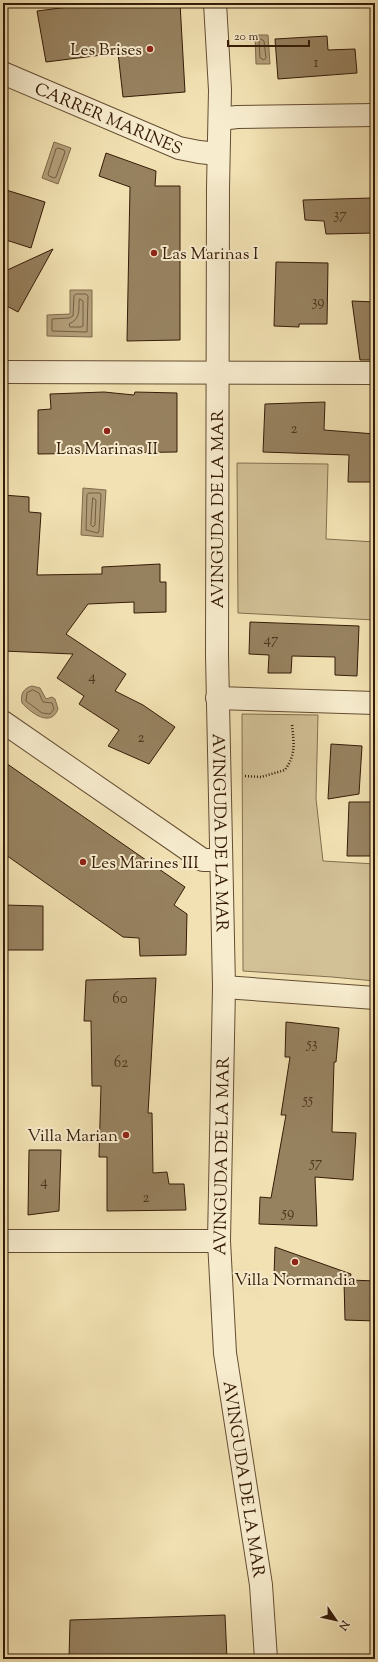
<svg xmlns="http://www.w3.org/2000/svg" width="378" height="1662" font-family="'Sorts Mill Goudy',serif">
	<rect width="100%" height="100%" fill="#f2e2b3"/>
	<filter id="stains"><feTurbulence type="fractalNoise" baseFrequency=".005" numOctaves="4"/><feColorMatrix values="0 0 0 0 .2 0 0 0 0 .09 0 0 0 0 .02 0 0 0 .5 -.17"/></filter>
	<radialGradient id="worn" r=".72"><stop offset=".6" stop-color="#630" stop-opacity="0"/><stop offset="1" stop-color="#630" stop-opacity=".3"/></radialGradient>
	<path fill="#d2c096" stroke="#846e4e" d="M237,463L328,464L326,539L375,542V620L238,613Z
		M242,714L318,715L316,799L323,861L375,864V981L332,977L243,971Z"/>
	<path fill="#b29e79" stroke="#806a4b" d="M255,35H268L270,64H256Z
		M54,142L71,148L58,184L42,178Z
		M70,290H92V337L47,336V315L70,314Z
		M83,488L106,490L103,537L81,535Z
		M32,686L40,688L46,699L52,697L55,699L58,709C51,728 31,713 22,703C20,694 24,688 32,686Z"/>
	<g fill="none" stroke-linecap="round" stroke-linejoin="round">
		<path stroke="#745c40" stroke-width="1" d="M261,39L264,41L266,58L264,60L260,58L259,41Z
			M58,148L64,150L65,152L56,177L54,178L49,176L48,174L56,149Z
			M76,294H86L88,296L87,332L52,331V319L69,318L73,316L74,296Z
			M80,299L83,301V326L81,327H70L69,324C80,319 79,311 79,301Z
			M89,493H100L101,495L99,531L98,533L86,530L87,495Z
			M93,498L96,500L95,525L93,527L91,525Z
			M33,690L39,693L43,702L52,703L54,709L50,714L42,713L26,701L27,693Z"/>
	</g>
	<path fill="#978260" stroke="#351b07" d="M99,3H180L185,92L123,97L118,53L46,62L37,11Z
		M327,36L328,50L355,49L357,73L278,79L275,39Z
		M106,153L156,171L155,186H180V340L127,341L130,187L99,176Z
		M3,189L45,202L31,248L3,239Z
		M371,198L373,209H375V233L326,234L324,221L305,220L303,200Z
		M53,249L18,312L3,304V272Z
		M276,262L328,263L327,324H299V327L274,326Z
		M352,301L375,302L374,360H360Z
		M104,392L134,395L135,392L177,393V452L38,454V410L51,409L50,394Z
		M325,402L324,430L375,434V482H348L349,455L263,452L265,404Z
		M3,495L29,497V512L41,513L37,575L102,574V567L160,564V582H166V612L134,613V602L88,604L66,634L126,674L115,691L143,705L175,727L149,764L108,746L119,730L79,704L84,696L57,678L73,654L3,651Z
		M250,622L359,626L357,676L335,675V657L292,656L291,673H268L269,655L249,654Z
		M331,744L362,746L359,794L328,799Z
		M3,761L185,887L174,905L187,914L186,955L140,956L139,938L123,937L3,853Z
		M349,802H375V856H347Z
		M3,905L43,906V950H3Z
		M156,978L148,1113H152L153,1173L167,1172L169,1184H184L186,1210L107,1211V1157H99L101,1086H92L91,1021H84L86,980Z
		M286,1022L339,1028L336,1062H334L332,1132L356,1133L353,1180L315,1177L317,1226L259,1224L260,1197L271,1198L286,1115H281L290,1057H285Z
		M29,1150H61L59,1211L28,1215Z
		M275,1247L351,1274L350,1280L375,1281V1321L345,1320L344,1281L274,1276Z
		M225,1615L227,1659H69L70,1620Z"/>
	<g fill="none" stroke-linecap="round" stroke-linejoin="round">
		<g stroke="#644d32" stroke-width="24">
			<g id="minor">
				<path id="s1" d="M215,3L220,90L218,188L217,655L224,987L219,1241L225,1353L261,1585L266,1659"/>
				<path id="s2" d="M3,73L179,148L199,152L218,154"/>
				<path d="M220,119L237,117L375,115"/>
				<path d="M3,372L375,373"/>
				<path d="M217,698L375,703"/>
				<path d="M3,722L203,860H221"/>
				<path d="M224,987L375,998"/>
				<path d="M3,1241H219"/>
			</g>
		</g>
		<path stroke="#351b07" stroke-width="2.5" stroke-dasharray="1 2" stroke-linecap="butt" d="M245,776L261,777L285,770C296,754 294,744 292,725"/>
		<use href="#minor" stroke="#f7ecce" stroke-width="22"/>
	</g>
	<g fill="#8f2418" stroke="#f7ecce" stroke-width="1.5">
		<circle cx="150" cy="49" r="4"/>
		<circle cx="154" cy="253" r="4"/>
		<circle cx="107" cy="431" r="4"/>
		<circle cx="83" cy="862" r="4"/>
		<circle cx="126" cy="1135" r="4"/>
		<circle cx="295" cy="1262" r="4"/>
	</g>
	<g text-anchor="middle" stroke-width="4" stroke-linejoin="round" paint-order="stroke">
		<g font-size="15" fill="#4e351d">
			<text x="316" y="67">1</text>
			<text x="340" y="219">37</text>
			<text x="318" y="306">39</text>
			<text x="294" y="433">2</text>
			<text x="271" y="644">47</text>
			<text x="92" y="681">4</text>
			<text x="141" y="742">2</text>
			<text x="120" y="1003">60</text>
			<text x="312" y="1048">53</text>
			<text x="121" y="1067">62</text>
			<text x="308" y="1104">55</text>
			<text x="316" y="1167">57</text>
			<text x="44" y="1186">4</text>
			<text x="146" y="1202">2</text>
			<text x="288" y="1217">59</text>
		</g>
		<g font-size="17" fill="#351b07" stroke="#f7ecce" text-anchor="end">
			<text x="142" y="55">Les Brises</text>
			<text x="162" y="259" text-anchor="start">Las Marinas I</text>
			<text x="107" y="454" text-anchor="middle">Las Marinas II</text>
			<text x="91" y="868" text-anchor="start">Les Marines III</text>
			<text x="118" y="1141">Villa Marian</text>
			<text x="295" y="1285" text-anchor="middle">Villa Normandia</text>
		</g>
		<g font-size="17" fill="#351b07" stroke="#f7ecce">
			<text dy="6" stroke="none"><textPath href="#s2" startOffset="115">CARRER MARINES</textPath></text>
			<text transform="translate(217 509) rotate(-90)" y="6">AVINGUDA DE LA MAR</text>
			<text dy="6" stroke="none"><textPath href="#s1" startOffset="830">AVINGUDA DE LA MAR</textPath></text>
			<text transform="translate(221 1156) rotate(-89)" y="6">AVINGUDA DE LA MAR</text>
			<text dy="6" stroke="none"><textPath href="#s1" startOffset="1478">AVINGUDA DE LA MAR</textPath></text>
		</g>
	</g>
	<rect width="378" height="1662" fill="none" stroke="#f2e2b3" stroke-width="16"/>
	<rect x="4" y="4" width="370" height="1654" fill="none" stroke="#351b07" stroke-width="2"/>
	<rect x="8" y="8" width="362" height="1646" fill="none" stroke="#351b07"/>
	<g transform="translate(336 1620) rotate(124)" stroke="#f7ecce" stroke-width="3" paint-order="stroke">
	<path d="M0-3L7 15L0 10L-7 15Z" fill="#351b07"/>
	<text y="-6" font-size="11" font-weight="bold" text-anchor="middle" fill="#351b07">N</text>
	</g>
	<path d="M228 40v6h81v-6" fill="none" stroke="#351b07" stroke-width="2"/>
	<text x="234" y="40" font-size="12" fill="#351b07" stroke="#f7ecce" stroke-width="3" paint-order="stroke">20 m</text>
	<rect width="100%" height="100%" filter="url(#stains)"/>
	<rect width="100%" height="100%" fill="url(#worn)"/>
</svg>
